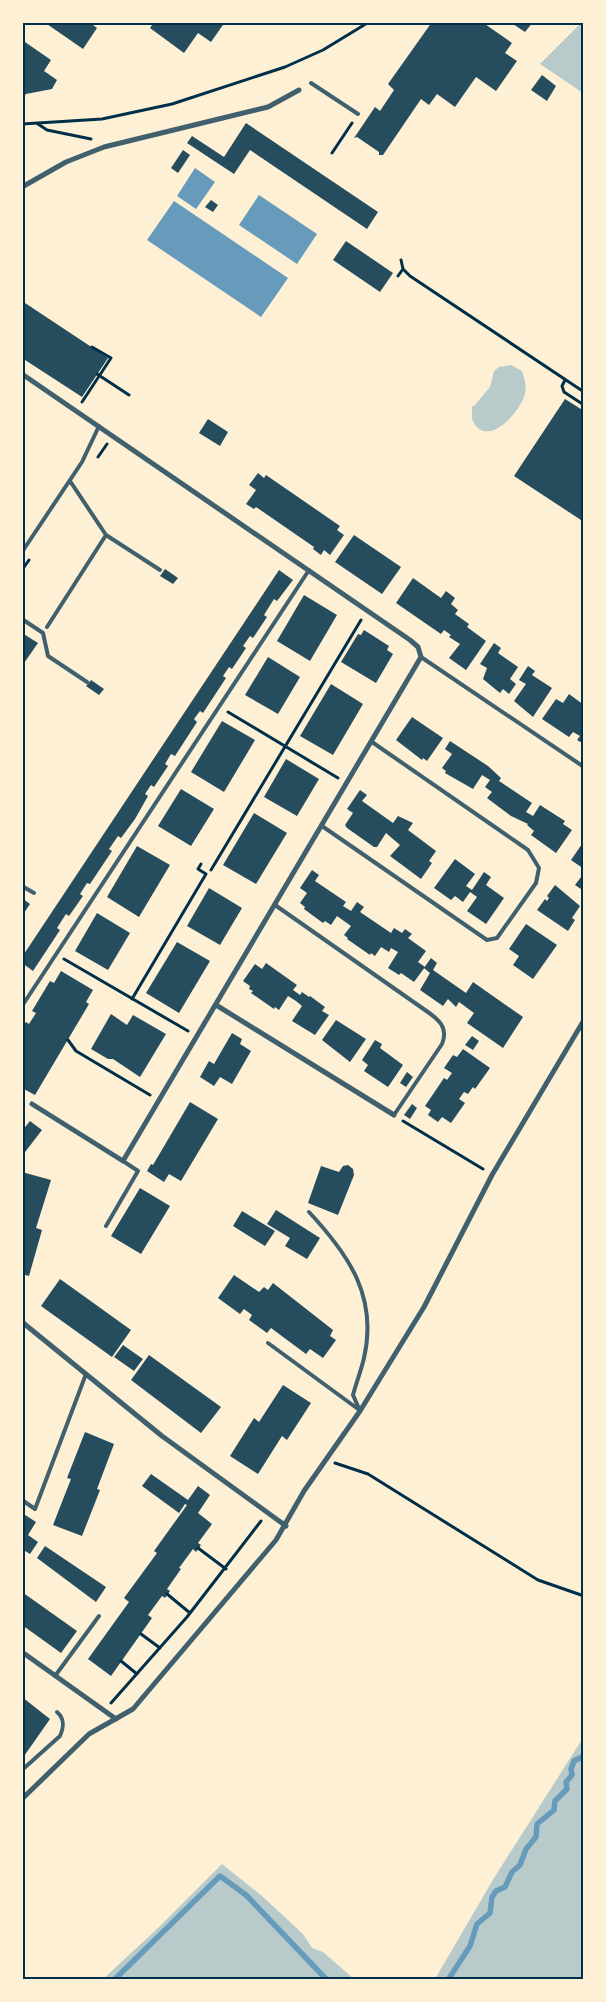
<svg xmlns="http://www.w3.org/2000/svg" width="606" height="2002" font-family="'DM Sans',sans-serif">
	<rect width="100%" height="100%" fill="#fdf0d5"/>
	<path fill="#b9caca" d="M582,22L584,23L583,93L540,64Z
		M511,365L522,371C524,377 527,387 525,394C520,413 485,451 472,419V406H474L490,387L494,371L499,367Z
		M583,1738V1979H435L494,1878Z
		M222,1864L262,1896L303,1934L312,1948L323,1952L354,1979H103L157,1929Z"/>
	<path fill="#669bbc" d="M195,168L215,182L196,209L177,196Z
		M259,195L317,234L297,264L239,225Z
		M174,201L288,278L261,317L147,240Z"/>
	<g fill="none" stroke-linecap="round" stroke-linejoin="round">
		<path stroke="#669bbc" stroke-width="5.5" d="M114,1980L220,1876L246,1895L327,1980
			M448,1980L470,1946L477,1924L490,1913L492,1897L496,1891L505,1887L512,1872L520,1865L526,1849L536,1837L537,1824L554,1810L555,1801L567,1789L566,1782L572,1775L571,1769L574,1761L584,1756"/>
	</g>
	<path fill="#264d5e" d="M44,22H89L97,28L83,49Z
		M154,22H225L211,42L198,33L184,53L150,28Z
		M432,22H482L512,43L505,53L517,61L496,91L476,77L455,107L437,94L429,105L421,99L383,155H379V152L357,137L354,138L375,107L380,111L394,90L388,84Z
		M510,22H533L525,32Z
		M25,42L51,60L44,71L57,80L52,89L26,94L22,98V43Z
		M542,75L556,86L547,101L531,90Z
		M246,123L378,212L367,229L250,150L234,174L187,143L192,136L224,157Z
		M183,150L190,155L178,173L171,168Z
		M211,200L218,205L213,212L205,207Z
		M346,241L393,273L380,292L333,260Z
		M22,301L108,358L82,397L22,358Z
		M565,399L584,411V522L514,476Z
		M208,419L228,432L220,446L199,433Z
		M258,473L264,478L266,475L340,526L337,530L344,535L330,555L324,550L321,555L313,549L314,547L272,518L256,507L254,509L246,504L256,490L249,485Z
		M354,535L401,567L382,594L335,562Z
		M165,569L178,578L173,584L160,576Z
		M279,570L293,580L277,601L274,599L264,615L267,617L253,638L250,636L243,646L246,648L232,669L229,667L223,676L226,678L203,713L200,711L194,719L197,722L175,756L171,754L165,764L168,766L154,787L151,785L145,794L148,796L135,819L121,838L118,836L109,849L112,851L90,884L87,883L80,894L83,896L69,916L66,914L57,928L60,930L33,971L22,963V957Z
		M413,578L441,598L446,591L455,598L451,604L458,610L455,614L469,624L467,627L486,641L466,670L449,658L460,644L449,637L451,635L444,630L441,634L396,603Z
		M304,595L337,615L310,661L277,641Z
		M364,630L389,646L387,650L393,654L376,683L341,662L358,634L361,635Z
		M22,633L38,643L22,666Z
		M494,643L501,648L498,653L518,667L510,679L516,684L509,694L503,689L500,693L483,679L487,668L480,664Z
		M268,657L300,677L278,714L245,695Z
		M528,666L535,671L532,675L552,688L533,717L514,701L526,684L519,680Z
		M91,680L104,689L99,695L86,686Z
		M331,684L363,704L333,755L300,736Z
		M569,694L584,705V716L581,720L584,722V744L577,740L580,736L573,732L569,737L542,719L556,699L563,703Z
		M412,717L443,738L427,761L423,758L422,760L396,740Z
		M222,721L255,740L224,792L191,772Z
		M450,741L488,766L501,778L499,781L532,803L526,812L533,816L540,805L565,821L563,824L572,830L556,853L531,835L534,831L527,825L528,824L511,816L487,798L492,792L485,787L490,780L482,775L473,789L445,773L446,771L442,768L452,754L445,749Z
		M286,759L319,779L297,816L264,797Z
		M181,789L214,809L191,846L158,826Z
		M360,790L367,795L362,801L393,823L398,816L413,823L408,830L436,851L429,861L432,863L421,879L390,856L400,845L386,833L377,847H374L347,828L345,825L353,813L347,809Z
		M254,813L287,833L256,884L223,865Z
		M584,841V869L571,860Z
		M137,846L170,865L139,917L107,897Z
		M455,859L475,874L466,886L472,890L484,872L491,877L486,885L504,898L486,924L467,911L477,897L470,892L463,902L455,896L451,900L434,888Z
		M312,870L319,875L315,881L346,902L343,906L351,911L357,902L364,907L360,912L391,933L394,928L402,933L405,929L412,934L408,938L426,951L418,962L425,967L414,982L401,973L399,975L388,968L398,952L391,948L389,952L381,947L375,956L371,953L370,955L347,939L348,938L344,935L351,926L337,916L331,925L325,921L323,923L304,909L305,907L300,903L307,893L300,888Z
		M584,873V891L575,885Z
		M555,885L580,906L572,918L575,920L568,931L537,910L545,899L547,901L549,898L547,896Z
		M209,888L242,908L220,945L187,926Z
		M22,898L30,904L22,916Z
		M97,913L130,933L108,970L75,951Z
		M526,924L557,945L533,979L513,965L519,956L509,949Z
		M177,942L210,961L179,1013L146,993Z
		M431,958L437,963L433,970L466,993L473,982L523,1017L503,1048L467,1023L474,1013L459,1002L456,1007L448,999L443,1006L420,990L430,973L424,968Z
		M266,963L297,985L293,990L300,995L302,992L309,997L310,996L325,1007L322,1011L329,1015L315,1035L292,1021L302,1006L296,1001L288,996L279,1010L275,1007L274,1009L251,993L253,991L249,989L250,986L243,981L255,964L262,969Z
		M61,971L93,990L86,1002L89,1004L35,1095L22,1088V1027L26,1022L29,1024L36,1013L32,1011L50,981L54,983Z
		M111,1014L127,1025L133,1015L166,1034L140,1077L113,1059H108L91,1049Z
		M336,1020L366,1039L350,1062L322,1040Z
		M232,1033L242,1039L240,1044L251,1051L232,1084L220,1077L214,1086L200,1077L209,1061L214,1064Z
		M472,1036L479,1041L473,1050L465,1045Z
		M375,1040L382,1044L380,1048L403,1065L388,1087L364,1071L368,1065L362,1060Z
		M463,1049L490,1068L475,1089L473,1087L468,1094L464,1092L459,1099L465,1103L451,1123L442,1117L438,1122L428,1115L431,1110L425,1106L444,1078L447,1080L452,1073L444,1068L453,1055L457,1057Z
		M407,1072L413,1077L406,1087L400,1083Z
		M190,1102L218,1119L181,1181L169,1174L164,1182L147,1171L151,1164L153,1165Z
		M412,1104L417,1108L410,1119L404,1115Z
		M30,1121L42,1130L22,1156V1131Z
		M348,1165L353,1169L354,1175L338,1215L308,1203L321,1166L339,1172L343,1166Z
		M22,1172L51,1180L36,1228L42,1230L29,1276L22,1274Z
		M140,1188L170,1206L141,1254L111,1236Z
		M276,1210L320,1238L307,1259L285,1246L290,1238L267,1224Z
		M242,1211L275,1231L265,1246L233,1226Z
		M234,1275L259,1292L264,1287L268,1290L273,1283L333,1330L330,1336L336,1340L323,1358L310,1349L306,1354L271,1328L267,1333L249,1320L252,1315L244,1309L240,1314L218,1298Z
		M60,1279L131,1330L112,1357L41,1306Z
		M123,1345L143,1359L134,1371L114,1357Z
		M149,1355L221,1407L201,1433L131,1380Z
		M283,1385L311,1403L287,1440L282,1436L258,1474L230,1456L254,1418L259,1422Z
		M85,1432L114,1444L97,1489L100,1490L82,1536L53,1525L71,1479L67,1478Z
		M151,1474L188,1500L198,1486L210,1495L198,1513L212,1524L198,1543L201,1545L196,1552L193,1549L179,1568L181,1569L167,1589L170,1591L165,1598L162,1596L148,1615L152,1618L111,1676L88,1659L129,1602L124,1598L157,1553L154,1551L187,1505L185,1504L179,1513L142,1486Z
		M22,1513L36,1522L28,1535L38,1542L30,1554L22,1549Z
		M45,1546L106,1587L96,1602L37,1558Z
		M22,1592L77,1631L61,1653L22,1625Z
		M22,1697L50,1719L22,1759Z"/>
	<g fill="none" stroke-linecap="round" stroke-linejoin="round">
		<path stroke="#003049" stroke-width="3" d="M22,124L102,119L172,104L285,67L323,50L369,22
			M38,124L47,130L91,139
			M332,153L352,123
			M401,260L403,269L410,276L584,392
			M398,276L403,269
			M97,374L129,395
			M565,380L562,386L564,392L584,405
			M82,402L111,358L92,347
			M98,457L107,444
			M22,570L29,560
			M228,712L338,778
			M211,870L361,620
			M64,959L188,1031
			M132,999L206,874L198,869L201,864
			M68,1040L76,1051L150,1095
			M403,1121L483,1169
			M335,1463L368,1474L538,1580L584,1596
			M198,1548L226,1569
			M167,1594L190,1613
			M141,1634L160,1648
			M121,1661L137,1674
			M111,1703L187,1617L261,1521"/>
		<path stroke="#3f606c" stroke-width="4" d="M311,83L358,114
			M106,535L160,570
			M22,552L82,462L99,426
			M22,619L43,633L48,656L87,682
			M47,627L106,535L70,481
			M421,657L584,767
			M322,826L487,940L497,938L536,883L539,868L528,850L372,742
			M22,886L34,893
			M275,905L425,1010C438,1019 449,1027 442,1044L394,1115
			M22,1006L309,570
			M309,1212C349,1255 378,1297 364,1358C361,1371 356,1383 353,1395L360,1411
			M106,1226L138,1171L123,1161
			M268,1343L358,1409
			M22,1500L35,1509L86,1374
			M55,1676L99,1616
			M22,1770L60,1736C64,1727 65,1719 57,1712"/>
		<path stroke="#3f606c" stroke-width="5" d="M22,187L66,162L104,147L268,107L299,90
			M22,374L410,640L418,647L421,657L123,1161L32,1104
			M216,1005L394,1115
			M22,1322L162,1436L286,1526
			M22,1652L116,1719
			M22,1799L89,1734L133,1709L276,1540L304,1491L360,1411L424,1307L492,1175L584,1020"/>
	</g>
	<rect width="606" height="2002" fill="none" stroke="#fdf0d5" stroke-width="48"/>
	<rect x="24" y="24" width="558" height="1954" fill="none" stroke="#003049" stroke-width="2"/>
</svg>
